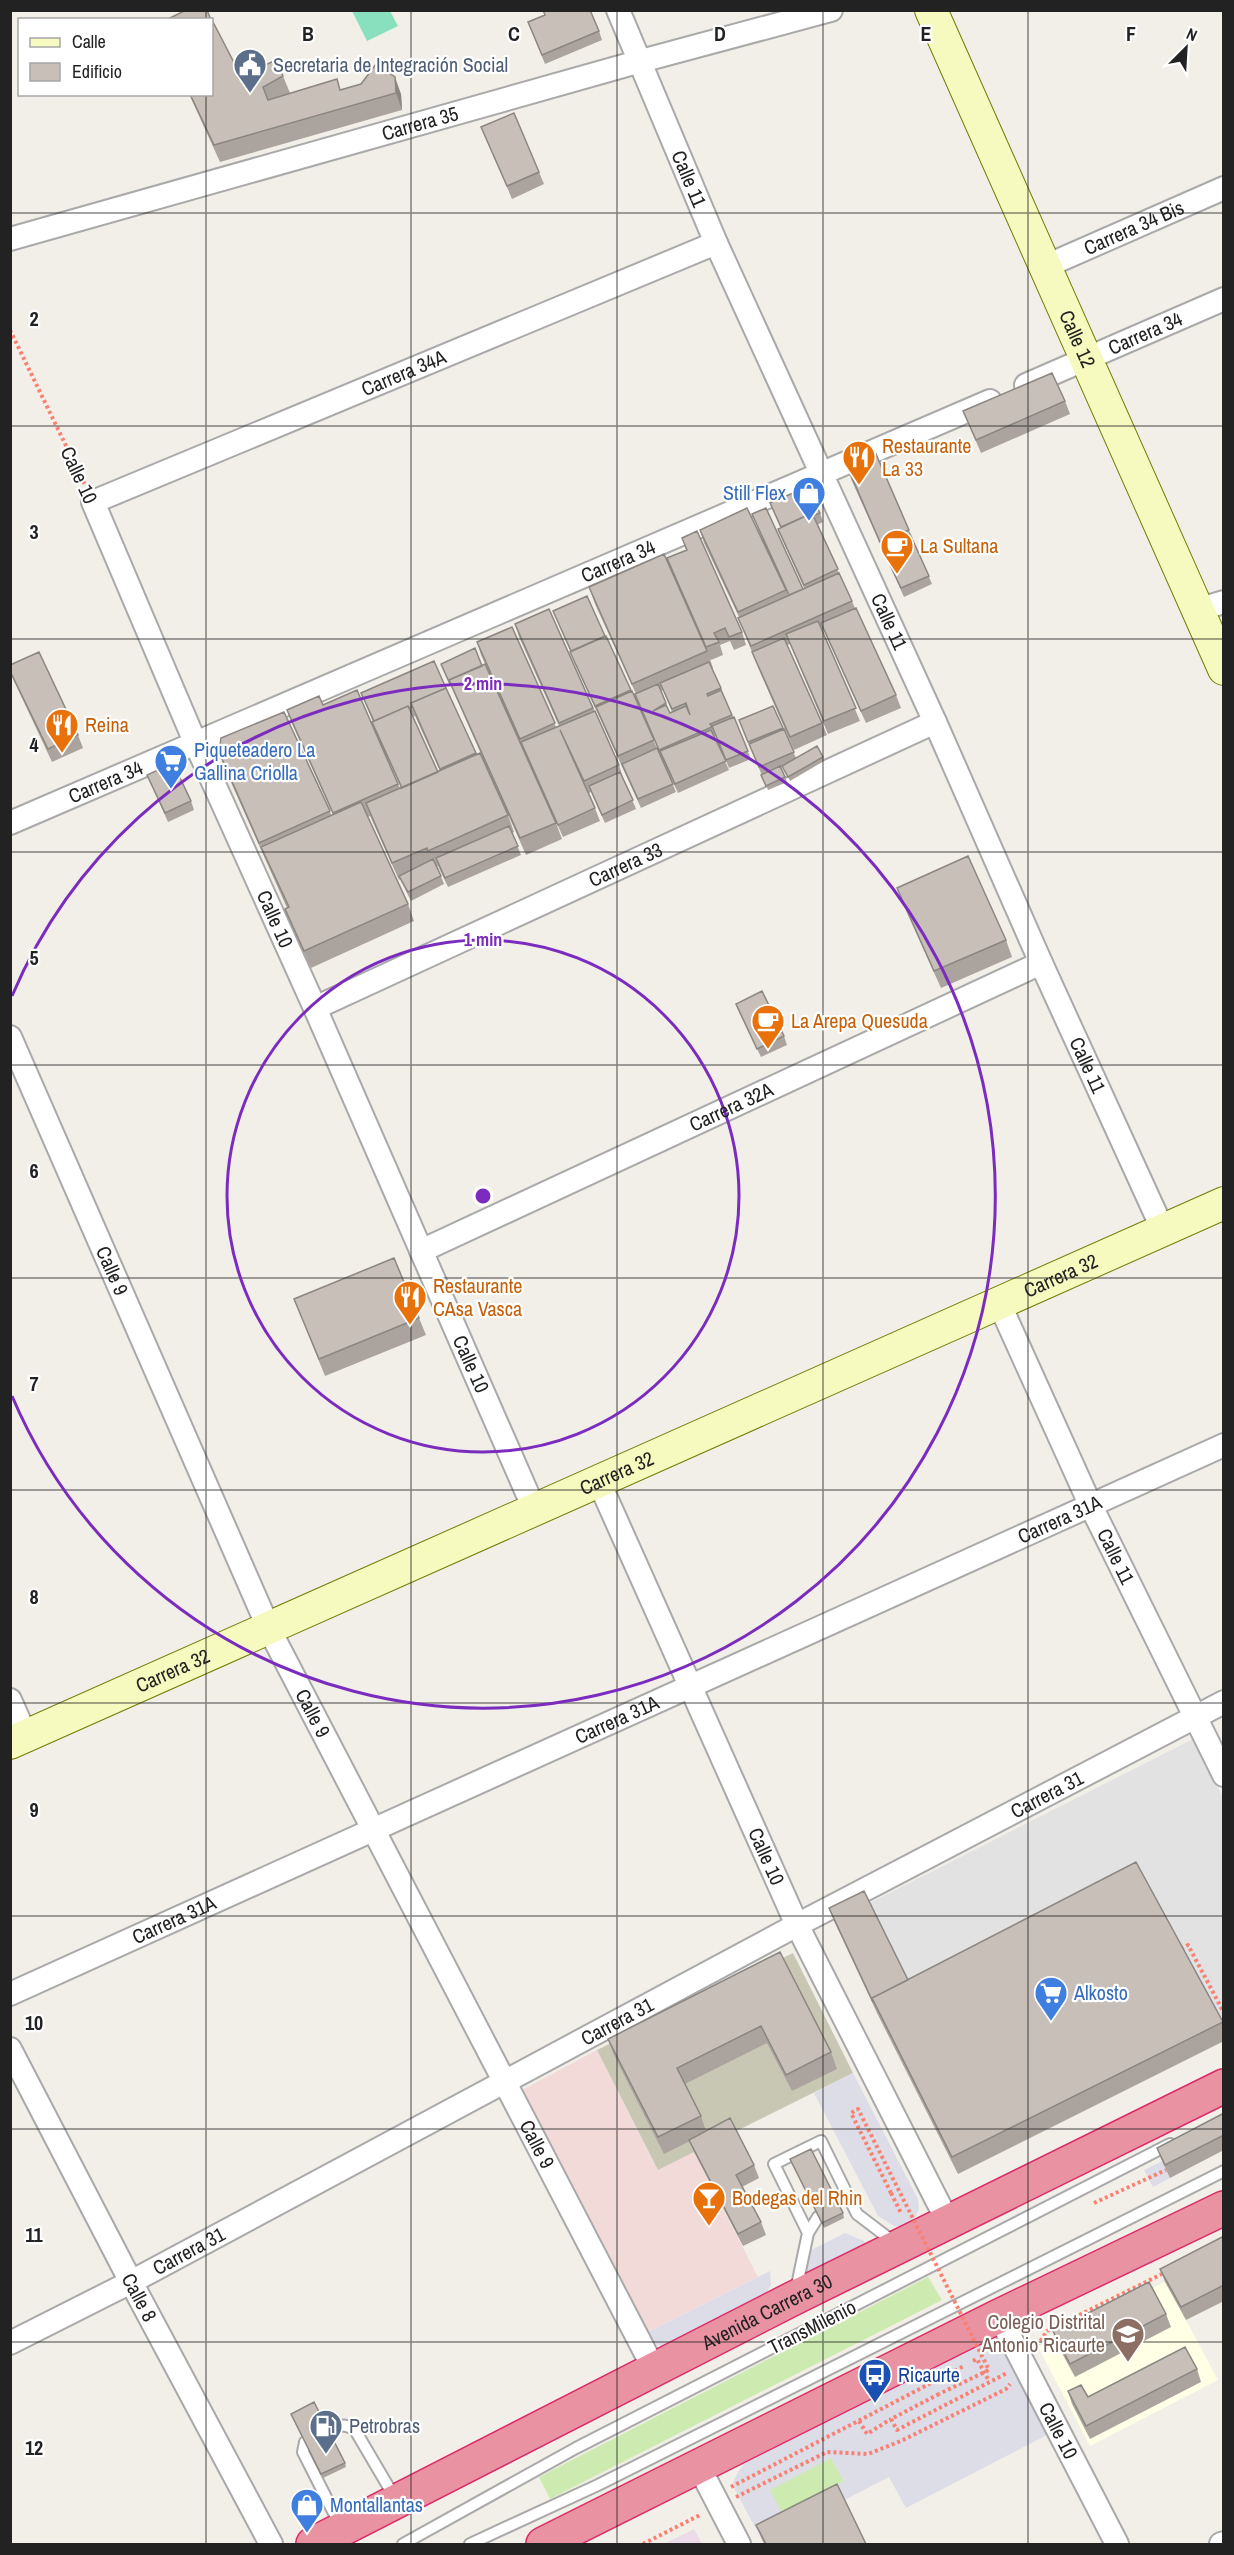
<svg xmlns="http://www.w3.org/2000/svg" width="1234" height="2555" font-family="'Archivo Narrow',sans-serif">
	<rect width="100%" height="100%" fill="#f2efe9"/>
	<path fill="#f2dad9" d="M597,2050L658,2170L694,2152L758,2277L646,2333L522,2090Z"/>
	<path fill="#ebdbe8" d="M694,2529L702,2544H664Z"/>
	<path fill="#ffffe5" d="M1223,2252V2301L1186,2320L1218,2380L1090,2446L1038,2347Z"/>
	<path fill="#c7c7b4" d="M793,1953L853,2073L658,2170L597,2050Z"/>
	<path fill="#cdebb0" d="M928,2277L942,2300L550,2499L539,2477Z
		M831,2457L844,2481L782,2514L769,2490Z"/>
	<path fill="#88e0be" d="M352,11H390L398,26L367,41Z"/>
	<path fill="#e2e2e2" d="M1195,1738L1223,1798V2029L914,1996L868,1904Z"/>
	<path fill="#dddde8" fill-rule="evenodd" d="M853,2073L918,2199L919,2208L916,2216L910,2223L902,2227L894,2226L878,2216L814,2093Z
		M1162,2161L1170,2178L1153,2187L1144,2170Z
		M845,2233L864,2241L867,2247L804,2281L806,2259L811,2250Z
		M770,2271L771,2285L763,2300L665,2347L654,2344L646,2333Z
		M980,2342L995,2343L1008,2355L1049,2434L906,2508L889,2477L763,2542L735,2490L733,2482L739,2470L746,2463ZM831,2458L844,2481L782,2513L770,2490Z"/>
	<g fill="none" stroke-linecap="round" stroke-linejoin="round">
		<g stroke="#a9a9a9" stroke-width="14">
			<path id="lane" d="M808,2233L818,2217
				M796,2290L808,2233L774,2164L821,2141L857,2214L895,2243
				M328,2430C339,2425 344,2423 355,2430L395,2498
				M305,2442L303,2452L340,2525
				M403,2544L576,2448L1170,2144
				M470,2544L598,2485L1224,2171"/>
		</g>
		<g stroke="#a9a9a9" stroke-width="26">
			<g id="street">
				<path id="s1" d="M618,10L716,243L935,722L1041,963L1163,1230"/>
				<path id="s2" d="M10,239L641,61L831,10"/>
				<path id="s3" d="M1044,267L1224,188"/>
				<path id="s4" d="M1026,385L1224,299"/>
				<path d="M1197,610L1224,602"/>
				<path id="s5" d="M10,823L990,401"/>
				<path id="s6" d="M315,1008L935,722"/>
				<path id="s7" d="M10,1037L269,1629L655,2371"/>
				<path id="s8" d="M421,1251L1041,963"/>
				<path id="s9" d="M999,1303L1090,1504L1224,1775"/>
				<path id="s10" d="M599,1482L797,1925L949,2224"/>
				<path id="s11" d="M535,1511L315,1008L195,742L93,502L716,243"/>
				<path d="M10,1700L26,1736"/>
				<path id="s12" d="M10,1994L1224,1445"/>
				<path id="s13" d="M10,2049L131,2282L271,2544"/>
				<path id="s14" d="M999,2316L1117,2544"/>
				<path id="s15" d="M10,2343L131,2282L797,1925L1224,1702"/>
				<path d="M698,2465L739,2544"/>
				<path d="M1221,2544L1224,2543"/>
			</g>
		</g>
		<g stroke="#707d05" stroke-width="34">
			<g id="secondary">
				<path id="s16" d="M931,10L1224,669"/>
				<path id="s17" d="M10,1743L1224,1203"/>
			</g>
		</g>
		<g stroke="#dc2a67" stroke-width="36">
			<g id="highway">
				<path id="s18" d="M313,2544L794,2298L1224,2086"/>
				<path d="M543,2544L999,2316L1224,2208"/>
			</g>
		</g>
		<path stroke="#fa8072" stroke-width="4" stroke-dasharray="3 3" stroke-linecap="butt" d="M10,330L85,485
			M1181,1949L1188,1945L1224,2013
			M891,2193L901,2213
			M1094,2203L1166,2170
			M1037,2346L1047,2331L1166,2272
			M973,2361L977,2359L989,2381
			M939,2394L891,2419L897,2430L1007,2373
			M859,2421L867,2434L891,2419
			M731,2487L964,2366
			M736,2497L827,2452L868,2454L901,2441L1006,2389L1010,2384
			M643,2544L700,2515"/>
		<use href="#lane" stroke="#fff" stroke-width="10"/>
		<use href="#street" stroke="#fff" stroke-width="22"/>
		<use href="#secondary" stroke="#f7fabf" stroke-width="32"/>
		<use href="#highway" stroke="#e892a2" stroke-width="33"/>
		<path stroke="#fa8072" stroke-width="4" stroke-dasharray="3 3" stroke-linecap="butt" d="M891,2193L851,2113L858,2109L989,2370L939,2394"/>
	</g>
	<path fill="#aba49e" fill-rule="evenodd" d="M543,10L599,31L602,40L545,64L528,22L545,15Z
		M241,76H283L290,93L340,90L361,84L401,94L402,110L220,162L189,94H212Z
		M481,127L539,172L544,184L512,199Z
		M1065,401L1070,414L981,453L963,411Z
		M876,454L932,584L904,597L851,479L847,466Z
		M770,503L820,513L823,522L817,525L855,608L896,695L901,708L866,723L823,629L822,630L860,721L828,734L790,644L787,645L822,723L827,735L794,750L757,665L752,652L743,630L738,618L739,617L704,543L700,530L786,590L788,596V595L752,514L803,589L804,588L783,541L778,529L780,527Z
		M682,538L742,632L746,645L734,650L730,641L720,645L723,655L711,660L710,659L713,668H712L751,759L729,768L714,732L715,736H714L729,770L678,793L662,759L676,792L641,808L575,664L571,652L553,611L606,636L661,757L636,694L595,604L589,587L671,570L686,550ZM663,690L672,712L670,713L661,691Z
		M549,609L619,765L623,778L636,809L605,823L591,792L589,793L600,821L563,837L481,655L477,642L512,627L556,727L559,726L519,637L515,624Z
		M434,661L476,755L508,815L514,832L512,833L521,855L448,887L438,866H437L444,884L411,901L400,879L399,880L370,816L368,817L408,904L414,921L311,968L291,925L285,909L287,908L225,769L219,752L330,811L331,815L333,814L293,726L287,710L398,784L400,788H401L377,735L373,722L361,693ZM415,716L440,771L438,772L413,717Z
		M441,664L556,823L562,839L526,855Z
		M10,665L78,735L83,748L52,762L13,679L10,672Z
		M773,706L796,758L823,757L824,761L790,781L783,767H781L787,782L768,790L739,720Z
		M147,775L191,801L194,810L168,822Z
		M897,888L1006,940L1012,957L941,988L903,904Z
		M736,1004L784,1036L787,1045L761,1057L739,1012Z
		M294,1299L419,1318L426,1335L325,1376Z
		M829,1908L908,1980L1223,2022L1224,2041L958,2174L878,2015L834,1921Z
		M780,1952L831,2052L837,2069L792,2091L767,2043L685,2084L701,2116L706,2131L754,2165L759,2178L742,2187L761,2222L766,2235L743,2246L694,2152L690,2141L664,2154L614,2055L608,2039Z
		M1224,2113V2150L1170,2178L1162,2161L1157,2148Z
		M790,2159L843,2213L844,2218L824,2228Z
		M1224,2236V2301L1186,2320L1165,2282L1160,2269Z
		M1166,2314L1171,2327L1075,2377L1057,2344L1053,2331Z
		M1197,2369L1201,2382L1090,2439L1072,2404L1068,2391L1088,2397Z
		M291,2414L345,2463L346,2467L323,2478Z
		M756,2525L866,2544H764Z"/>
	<path fill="#8b8681" d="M395,77L401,94L402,110L396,93Z"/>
	<path fill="#c7bfb8" stroke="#8b8681" stroke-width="1.5" d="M186,10H207L211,20H166Z
		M543,10H590L599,31L542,55L528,22L545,15Z
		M212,20L241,76L276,60L283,76L263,87L268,100L337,79L340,90L361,84L376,64L395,77L396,93L214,145L190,94H212Z
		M514,113L539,172L507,186L481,127Z
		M1052,373L1065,401L976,440L963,411Z
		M876,454L909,530L880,542L847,466Z
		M807,487L820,513L813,516L812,513L781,527L770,503Z
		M747,508L786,590L738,612L700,530Z
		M766,508L803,589L789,595L752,514Z
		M812,513L838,569L804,585L778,529Z
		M697,531L742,632L729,637L725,628L714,633L719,642L706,647L667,558L687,550L682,538Z
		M910,534L929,576L901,588L881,546Z
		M664,554L707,651L632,684L589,587Z
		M839,573L852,601L751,646L738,618Z
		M587,596L605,636L571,651L553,611Z
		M856,608L896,695L861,711L821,623Z
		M549,609L593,708L559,723L515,624Z
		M818,621L856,708L824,721L786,634Z
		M512,627L555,723L520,739L477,642Z
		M606,636L631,690L595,706L570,652Z
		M784,638L822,723L790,737L752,652Z
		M475,648L482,666L449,680L451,684H450L441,664Z
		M39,652L78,735L48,749L10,671V665Z
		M434,661L446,688L411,703L412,707L409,708L408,706L374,721L361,693Z
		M709,662L721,688L707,694L708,696L721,690L732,715L710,724L712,727L659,750L635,694L658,684L666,703L653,711L666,705L670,713L686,706L690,715L686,703L672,709L660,683Z
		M485,664L556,823L520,838L449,680Z
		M446,688L476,753L440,769L411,703Z
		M357,690L398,784L333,813L287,710L319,696L323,705Z
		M632,691L654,740L618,756L596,707Z
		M408,706L438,772L402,788L372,722Z
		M773,706L783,728L748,742L739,720Z
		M595,711L619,765L584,781L560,730L595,808L558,825L521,742Z
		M284,712L330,811L259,843L219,752L221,738Z
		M734,717L748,751L726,760L712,726Z
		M784,729L794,752L759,767L749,744Z
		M711,730L726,761L675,784L660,751Z
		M817,746L823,757L788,777L782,766Z
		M657,748L673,784L638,799L622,764Z
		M480,753L508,815L428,851L427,848L392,863L366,803Z
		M173,763L191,801L165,813L147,775Z
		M780,766L785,777L766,786L761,775Z
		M620,772L633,800L602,815L589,786Z
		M361,802L408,904L304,951L285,909L289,907L261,847Z
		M509,826L518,846L445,878L436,858Z
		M968,856L1006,940L934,971L897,888Z
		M433,859L441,876L408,892L399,876Z
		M762,991L784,1036L757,1049L736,1004Z
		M394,1258L419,1318L319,1359L294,1299Z
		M1136,1862L1223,2022L952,2157L872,1998Z
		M864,1891L908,1980L872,1998L873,2002L829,1908Z
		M780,1952L831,2052L786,2075L761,2026L677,2068L701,2116L658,2137L608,2039Z
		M1224,2113V2135L1165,2165L1157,2148Z
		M730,2118L754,2165L736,2175L761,2222L738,2234L689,2140Z
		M811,2149L843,2213L822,2223L790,2159Z
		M1224,2236V2285L1181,2307L1160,2269Z
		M1149,2282L1166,2314L1070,2364L1053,2331Z
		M1185,2347L1197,2369L1086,2426L1068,2391L1081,2385L1088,2397Z
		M314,2402L345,2463L321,2474L291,2414Z
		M837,2484L866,2544H766L756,2525Z"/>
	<path fill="none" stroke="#222" stroke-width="1.5" stroke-opacity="0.55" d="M206,10V20M411,10V2544M617,10V2544M823,10V2544M1028,10V2544M206,94V2544M10,213H1224M10,426H1224M10,639H1224M10,852H1224M10,1065H1224M10,1278H1224M10,1490H1224M10,1703H1224M10,1916H1224M10,2129H1224M10,2342H1224"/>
	<g fill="none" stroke="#7b2cbf" stroke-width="3">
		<circle cx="483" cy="1196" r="256"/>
		<path d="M12 996A512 512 0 1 1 12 1396"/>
	</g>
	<defs>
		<g id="civic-pin" transform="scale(1.725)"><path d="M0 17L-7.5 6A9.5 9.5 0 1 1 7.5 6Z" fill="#5c6f8a" stroke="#fff"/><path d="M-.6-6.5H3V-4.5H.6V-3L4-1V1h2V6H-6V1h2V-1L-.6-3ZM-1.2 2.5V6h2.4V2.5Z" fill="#fff"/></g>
		<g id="restaurant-pin" transform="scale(1.725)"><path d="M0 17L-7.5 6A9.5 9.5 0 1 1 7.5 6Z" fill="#e8710a" stroke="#fff"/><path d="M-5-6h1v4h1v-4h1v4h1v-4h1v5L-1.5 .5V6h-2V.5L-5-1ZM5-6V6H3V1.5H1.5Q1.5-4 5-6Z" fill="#fff"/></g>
		<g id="shop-pin" transform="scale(1.725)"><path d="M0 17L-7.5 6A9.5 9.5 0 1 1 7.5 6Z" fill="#3f7fe0" stroke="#fff"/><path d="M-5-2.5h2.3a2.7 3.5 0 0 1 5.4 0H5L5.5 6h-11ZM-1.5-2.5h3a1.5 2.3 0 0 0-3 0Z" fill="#fff"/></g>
		<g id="cafe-pin" transform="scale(1.725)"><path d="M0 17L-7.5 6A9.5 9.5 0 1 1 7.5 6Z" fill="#e8710a" stroke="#fff"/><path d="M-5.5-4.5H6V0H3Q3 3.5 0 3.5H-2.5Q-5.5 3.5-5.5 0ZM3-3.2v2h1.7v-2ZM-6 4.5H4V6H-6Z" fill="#fff"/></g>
		<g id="supermarket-pin" transform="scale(1.725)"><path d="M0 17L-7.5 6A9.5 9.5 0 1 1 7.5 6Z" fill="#3f7fe0" stroke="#fff"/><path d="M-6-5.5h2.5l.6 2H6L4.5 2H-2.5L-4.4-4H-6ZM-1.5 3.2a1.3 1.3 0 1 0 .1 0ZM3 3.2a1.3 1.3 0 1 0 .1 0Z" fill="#fff"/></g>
		<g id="bar-pin" transform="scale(1.725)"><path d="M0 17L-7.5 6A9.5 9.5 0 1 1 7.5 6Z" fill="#e8710a" stroke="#fff"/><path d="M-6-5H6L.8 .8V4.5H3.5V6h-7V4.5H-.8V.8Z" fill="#fff"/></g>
		<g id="school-pin" transform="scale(1.725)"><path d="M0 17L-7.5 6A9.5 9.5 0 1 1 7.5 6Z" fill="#8d6e63" stroke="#fff"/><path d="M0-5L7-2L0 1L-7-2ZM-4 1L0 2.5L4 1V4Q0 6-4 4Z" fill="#fff"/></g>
		<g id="bus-pin" transform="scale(1.725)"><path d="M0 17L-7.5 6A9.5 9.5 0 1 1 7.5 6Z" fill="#1a4fb4" stroke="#fff"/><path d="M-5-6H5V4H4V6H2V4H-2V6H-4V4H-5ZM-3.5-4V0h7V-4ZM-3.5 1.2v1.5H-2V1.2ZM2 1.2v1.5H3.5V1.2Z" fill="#fff"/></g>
		<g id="fuel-pin" transform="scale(1.725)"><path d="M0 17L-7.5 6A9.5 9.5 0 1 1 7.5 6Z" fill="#5c6f8a" stroke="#fff"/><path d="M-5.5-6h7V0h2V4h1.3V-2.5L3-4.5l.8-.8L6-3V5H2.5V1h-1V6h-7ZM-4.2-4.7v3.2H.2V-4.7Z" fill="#fff"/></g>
	</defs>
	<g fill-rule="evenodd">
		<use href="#civic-pin" x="250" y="65"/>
		<use href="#restaurant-pin" x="859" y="457"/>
		<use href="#shop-pin" x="809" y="493"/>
		<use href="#cafe-pin" x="897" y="546"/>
		<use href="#restaurant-pin" x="62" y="725"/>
		<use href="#supermarket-pin" x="171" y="761"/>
		<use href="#cafe-pin" x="768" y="1021"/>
		<use href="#restaurant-pin" x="410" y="1297"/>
		<use href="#supermarket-pin" x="1051" y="1993"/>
		<use href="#bar-pin" x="709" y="2198"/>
		<use href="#school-pin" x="1128" y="2334"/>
		<use href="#bus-pin" x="875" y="2375"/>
		<use href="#fuel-pin" x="326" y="2426"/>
		<use href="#shop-pin" x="307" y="2505"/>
	</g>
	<g text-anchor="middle" stroke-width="4.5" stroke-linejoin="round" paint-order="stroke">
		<g font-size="20" fill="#4e5e75" stroke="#fff" text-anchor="start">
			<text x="273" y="72">Secretaria de Integración Social</text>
			<text x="349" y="2433">Petrobras</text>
		</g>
		<g font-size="20" fill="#222" stroke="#fff">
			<text dy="7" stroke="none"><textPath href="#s2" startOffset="426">Carrera 35</textPath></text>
			<text dy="7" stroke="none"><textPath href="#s1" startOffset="183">Calle 11</textPath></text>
			<text dy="7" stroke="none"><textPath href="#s3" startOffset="98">Carrera 34 Bis</textPath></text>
			<text dy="7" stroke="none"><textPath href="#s4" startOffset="130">Carrera 34</textPath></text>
			<text dy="7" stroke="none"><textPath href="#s16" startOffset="360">Calle 12</textPath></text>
			<text dy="7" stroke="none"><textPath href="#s11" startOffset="1438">Carrera 34A</textPath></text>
			<text transform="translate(79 475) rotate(65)" y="7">Calle 10</text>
			<text dy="7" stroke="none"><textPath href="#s5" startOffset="662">Carrera 34</textPath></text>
			<text dy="7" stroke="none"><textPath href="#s1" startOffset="669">Calle 11</textPath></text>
			<text dy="7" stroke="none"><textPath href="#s5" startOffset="104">Carrera 34</textPath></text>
			<text dy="7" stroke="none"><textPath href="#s6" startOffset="342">Carrera 33</textPath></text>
			<text transform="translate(275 919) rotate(66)" y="7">Calle 10</text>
			<text dy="7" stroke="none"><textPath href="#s1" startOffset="1155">Calle 11</textPath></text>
			<text dy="7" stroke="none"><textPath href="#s8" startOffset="342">Carrera 32A</textPath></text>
			<text dy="7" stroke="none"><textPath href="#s7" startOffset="255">Calle 9</textPath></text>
			<text dy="7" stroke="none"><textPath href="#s17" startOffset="1150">Carrera 32</textPath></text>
			<text transform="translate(471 1364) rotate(66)" y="7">Calle 10</text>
			<text dy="7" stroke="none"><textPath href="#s17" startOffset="664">Carrera 32</textPath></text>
			<text dy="7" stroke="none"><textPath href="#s12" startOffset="1152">Carrera 31A</textPath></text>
			<text dy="7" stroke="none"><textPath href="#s9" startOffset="279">Calle 11</textPath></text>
			<text dy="7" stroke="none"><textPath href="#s17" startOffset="178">Carrera 32</textPath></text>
			<text dy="7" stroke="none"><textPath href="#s7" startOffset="741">Calle 9</textPath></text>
			<text dy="7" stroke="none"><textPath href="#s12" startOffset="666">Carrera 31A</textPath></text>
			<text dy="7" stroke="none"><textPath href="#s15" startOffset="1173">Carrera 31</textPath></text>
			<text dy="7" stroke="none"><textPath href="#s10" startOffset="410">Calle 10</textPath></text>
			<text dy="7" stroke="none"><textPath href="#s12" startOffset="180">Carrera 31A</textPath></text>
			<text dy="7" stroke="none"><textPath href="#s15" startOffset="687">Carrera 31</textPath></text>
			<text dy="7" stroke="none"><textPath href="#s7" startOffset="1227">Calle 9</textPath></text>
			<text dy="7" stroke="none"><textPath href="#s15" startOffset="201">Carrera 31</textPath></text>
			<text dy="7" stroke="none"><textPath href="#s13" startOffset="280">Calle 8</textPath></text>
			<text dy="7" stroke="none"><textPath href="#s18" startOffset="510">Avenida Carrera 30</textPath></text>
			<text transform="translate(812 2327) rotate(-27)" y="7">TransMilenio</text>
			<text dy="7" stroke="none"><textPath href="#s14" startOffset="129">Calle 10</textPath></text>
		</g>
		<g font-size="20" fill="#c56008" stroke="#fff" text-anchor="start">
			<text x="882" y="453">Restaurante<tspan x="882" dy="23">La 33</tspan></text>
			<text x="920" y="553">La Sultana</text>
			<text x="85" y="732">Reina</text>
			<text x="791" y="1028">La Arepa Quesuda</text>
			<text x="433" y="1293">Restaurante<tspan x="433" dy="23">CAsa Vasca</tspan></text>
			<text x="732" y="2205">Bodegas del Rhin</text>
		</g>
		<g font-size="20" fill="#366cbe" stroke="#fff" text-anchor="start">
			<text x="786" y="500" text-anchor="end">Still Flex</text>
			<text x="194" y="757">Piqueteadero La<tspan x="194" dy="23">Gallina Criolla</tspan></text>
			<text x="1074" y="2000">Alkosto</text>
			<text x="330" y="2512">Montallantas</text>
		</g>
		<g font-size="20" fill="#785e54" stroke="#fff" text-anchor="end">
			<text x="1105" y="2329">Colegio Distrital<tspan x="1105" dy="23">Antonio Ricaurte</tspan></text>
		</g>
		<g font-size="20" fill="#164399" stroke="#fff" text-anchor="start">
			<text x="898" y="2382">Ricaurte</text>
		</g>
	</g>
	<g font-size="20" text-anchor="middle" font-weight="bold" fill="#222" stroke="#fff" stroke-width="4.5" stroke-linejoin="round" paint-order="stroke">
		<text x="308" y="41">B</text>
		<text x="514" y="41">C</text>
		<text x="720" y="41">D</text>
		<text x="926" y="41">E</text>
		<text x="1131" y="41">F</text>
		<text x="34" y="326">2</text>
		<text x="34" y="539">3</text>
		<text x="34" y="752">4</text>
		<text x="34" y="965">5</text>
		<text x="34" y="1178">6</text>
		<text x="34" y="1391">7</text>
		<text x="34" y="1604">8</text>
		<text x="34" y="1817">9</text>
		<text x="34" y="2030">10</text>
		<text x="34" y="2242">11</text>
		<text x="34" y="2455">12</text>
	</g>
	<circle cx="483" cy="1196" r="9" fill="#7b2cbf" stroke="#fff" stroke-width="3"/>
	<g font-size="18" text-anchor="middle" font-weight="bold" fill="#7b2cbf" stroke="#fff" stroke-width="4.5" stroke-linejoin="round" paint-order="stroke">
		<text x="483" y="690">2 min</text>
		<text x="483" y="946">1 min</text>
	</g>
	<rect width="1234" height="2555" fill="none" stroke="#222222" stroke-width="24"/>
	<rect x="18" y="18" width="195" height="78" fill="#ffffff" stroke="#a7a7a7" stroke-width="1.5"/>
	<rect x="30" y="38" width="30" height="9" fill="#f7fabf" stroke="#a7a7a7" stroke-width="1.5"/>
	<text x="72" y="48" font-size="18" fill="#222222">Calle</text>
	<rect x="30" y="63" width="30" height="18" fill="#c7bfb8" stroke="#a7a7a7" stroke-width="1.5"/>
	<text x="72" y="78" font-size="18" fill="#222222">Edificio</text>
	<g transform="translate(1186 48) rotate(24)" stroke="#ffffff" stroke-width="4.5" paint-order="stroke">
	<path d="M0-4.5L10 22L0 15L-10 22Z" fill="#222222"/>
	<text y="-9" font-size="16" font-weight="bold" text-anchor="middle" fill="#222222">N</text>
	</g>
</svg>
